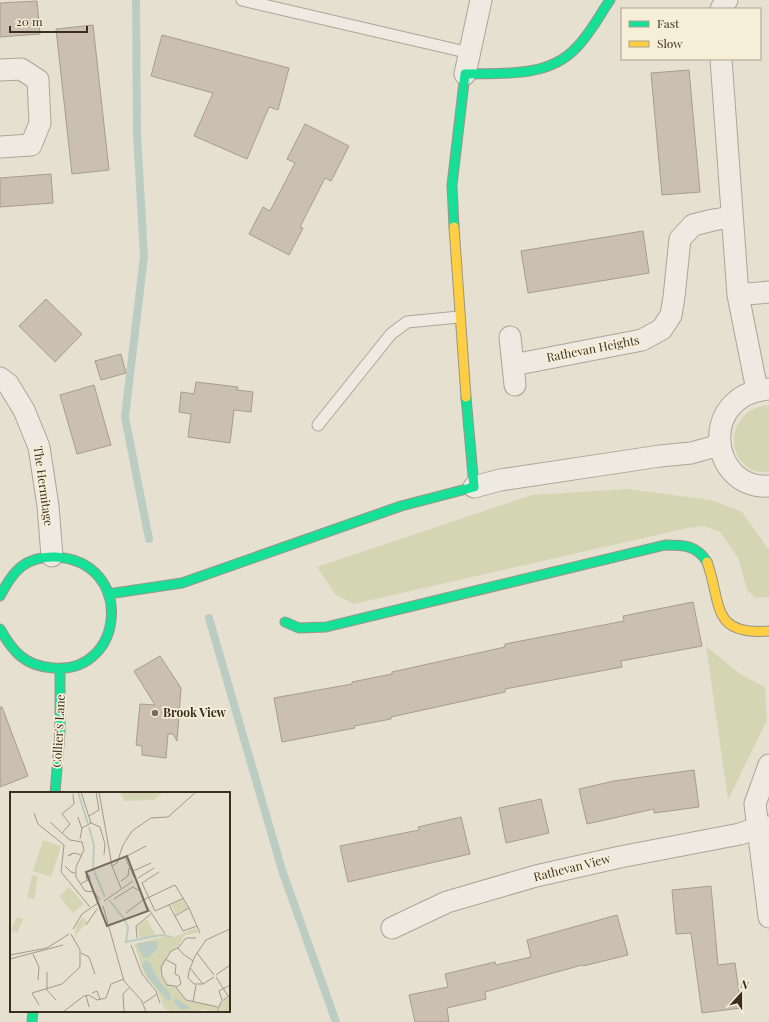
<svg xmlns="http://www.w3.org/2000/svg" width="769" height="1022" font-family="'Playfair Display',serif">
	<rect width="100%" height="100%" fill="#e6e0d0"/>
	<path fill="#d4d6b3" d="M769,405V472C725,476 720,409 769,405Z
		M627,489L711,500L742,512L769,550V597L756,598L747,590L738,558L720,532L704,526L688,528L353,604L335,594L317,567L532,495Z
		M706,646L740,674L765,687L767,720L728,800Z"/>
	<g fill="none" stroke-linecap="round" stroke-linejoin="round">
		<path stroke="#bbccc2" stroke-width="8" d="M136,0L137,133L144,256L125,417L149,539
			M209,618L282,870L336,1022"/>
	</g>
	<path fill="#cabfb1" stroke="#a79c8f" d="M37,1L40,34L0,37V3Z
		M93,25L109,170L72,174L56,29Z
		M162,35L289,68L278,110L269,107L247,159L194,136L213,93L151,76Z
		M689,70L700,192L662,195L651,73Z
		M305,124L349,146L331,181L325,178L300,227L303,228L289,255L249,234L263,207L270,211L295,163L287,159Z
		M51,174L53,203L0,207V178Z
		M643,231L649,273L528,293L521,251Z
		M46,299L82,334L55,362L19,326Z
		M121,354L126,373L101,380L95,361Z
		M196,382L238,387L237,390L253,392L251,412L234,410L230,443L188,437L191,414L179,412L181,392L194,394Z
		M94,385L111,445L77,454L60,395Z
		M693,602L702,646L621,661L622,667L505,689V692L391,717V719L354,726L355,728L282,742L274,698L352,684V682L392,674V672L505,647V644L624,621L623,616Z
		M160,656L181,688L177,741L173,734H168L166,758L142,755V746L136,745L140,704L155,705L134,671Z
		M0,707H2L28,776L0,787Z
		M694,770L699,807L654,813V809L587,824L579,789L614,781Z
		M541,799L549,833L506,843L499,808Z
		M461,817L470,854L348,882L340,846L419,830L418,827Z
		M711,886L718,965L735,963L741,1008L702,1013L691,933L676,934L672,890Z
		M617,915L628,955L583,966L582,965L485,992L486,999L447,1008L449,1022H415L409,995L448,987L445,974L495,962L496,965L531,957L527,940Z"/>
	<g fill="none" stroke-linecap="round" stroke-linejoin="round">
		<g stroke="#aca598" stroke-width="13">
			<path id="lane" d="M242,0L470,53
				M318,425L391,334L407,322L459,317"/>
		</g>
		<g stroke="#aca598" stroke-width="23">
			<path id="street" d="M721,9L727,0
				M721,59L738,295L757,390
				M0,70L21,69L38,80L40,123L31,145L0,147
				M465,74L481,0
				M738,295L769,292
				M510,337L515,385
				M513,365L642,340L662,329L671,315L674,297L680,239L693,225L713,220L732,217
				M0,378L8,384L24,410L39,447L48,506L52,556
				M769,389C698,394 709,490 769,486
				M474,487L500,480L660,456L691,453L720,445
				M769,765L755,804L769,917
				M392,928L447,902L536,876L620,857L740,834L757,828L769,827"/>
		</g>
		<g stroke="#9b9588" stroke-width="11">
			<path id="fast" d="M454,227L452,185L465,74C502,73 548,78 576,48C590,34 599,16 610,0
				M108,594L182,583L401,506L474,487L466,397
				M0,596C13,571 25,556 55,557C136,561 125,675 53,668C25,666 13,652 0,629
				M285,622L299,628L326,627L665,545C683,545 697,545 707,562
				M55,793L60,732V670
				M32,1022L33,1011"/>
		</g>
		<g stroke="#9b9588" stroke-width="11">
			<path id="slow" d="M454,227L466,397
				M707,562C722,603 710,636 769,631"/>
		</g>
		<use href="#lane" stroke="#eeeae2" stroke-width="11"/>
		<use href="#street" stroke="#eeeae2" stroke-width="21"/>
		<use href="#fast" stroke="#16e098" stroke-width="9"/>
		<use href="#slow" stroke="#ffcf43" stroke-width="9"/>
	</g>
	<circle fill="#776c5e" stroke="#f6eed7" stroke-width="1.5" cx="155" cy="713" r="4"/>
	<g text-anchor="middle" stroke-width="3.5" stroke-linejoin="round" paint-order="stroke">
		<g font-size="12" fill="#3b2e20" stroke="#f6eed7">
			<text transform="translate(593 349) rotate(-11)" y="4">Rathevan Heights</text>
			<text transform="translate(43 486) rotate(82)" y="4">The Hermitage</text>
			<text transform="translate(59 731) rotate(-87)" y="4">Collier's Lane</text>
			<text transform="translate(572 868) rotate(-14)" y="4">Rathevan View</text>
		</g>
		<g font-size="12" font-weight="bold" fill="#3b2e20" stroke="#f6eed7" text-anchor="start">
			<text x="163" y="717">Brook View</text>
		</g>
	</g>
	<g transform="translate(10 792)">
		<rect width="220" height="220" fill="#e6e0d0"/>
		<path d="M110,0H152V1L144,8L114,9ZM33,48L51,54L41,85L23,79ZM22,83L28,85L24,107L17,106ZM59,95L74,112L63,121L49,104ZM172,107L178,116L166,122L161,113ZM7,125L13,127L7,141L1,138ZM73,125L77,130L65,144L66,133ZM137,127L146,144L130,147L127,134ZM186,136L188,141L175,143L168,155L157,163L150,182L156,192L164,194L177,209L204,214L207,215V220L194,217L186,220H163L154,216L148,199L134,182L124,152L151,145H164ZM220,204V220H209L210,213Z" fill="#d4d6b3"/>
		<path d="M147,149L148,156L138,166H134L127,155L128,151ZM135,168L140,171L149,189L160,201L161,207L158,209L138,186L132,174ZM164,206L167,207L180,216L171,218L165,211Z" fill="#bbccc2"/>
		<path fill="none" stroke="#bbccc2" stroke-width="2" d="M68,0L78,32M79,35L84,53L83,77L95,105M99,108L115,128L118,136L116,150L151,143L162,145"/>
		<path fill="none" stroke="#a2998a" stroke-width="1" d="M71,0L81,31L72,36M89,0L102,74L111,96M63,2L64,12L52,22L60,32L52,41L60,48L72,50L74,58L66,75V85L75,99L84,100L90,108M24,21L28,32L54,53L51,80L80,115M79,24L89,18L86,0M68,25L72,37L70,47M40,30L52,41M81,31L90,35L95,52L94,63M63,61L58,64L64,61L72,63M55,74L61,80L65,81M102,74L107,71L113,53L122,39L141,26L158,25L186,0M121,80L141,71M149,80L132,91L145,119L174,106M124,85L115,65L136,54M128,86L144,76M111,89L118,84L119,76M127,90L133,108L155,142M70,92L80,87L79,83L76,84L77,88M104,107L123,95L128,98L131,97M94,109L123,89M159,113L173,139L187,134M93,114L114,189L132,209L136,220M116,121L133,108L165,93L179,116L190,141M165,124L179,116M76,133L87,117M63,137L72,122L88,111M127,146L126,134L141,122M186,146H176L168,156L161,159L151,175L152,184L157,193L165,194L176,208L208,215M121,153L132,182L146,199L150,211M168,156L173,162L183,169M71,161L79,165L85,182M187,161L204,183M23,162L29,175L28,188M0,163L37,156L59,142M0,167L53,153M155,167L166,173L165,182L169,184L171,192L166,195M180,176L193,192H184L178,186L179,179L185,164L196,148L220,137M37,180V198L46,208M206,183L220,173M206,185L218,204M193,192L204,185M82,201L87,199L90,207M76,203L79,215M212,208L209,199L220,193M183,210L186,193M134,211L147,202M29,213L22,201L52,192L70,175V158L61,142M53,220L74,204L79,203L87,208L96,206L101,192L114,187M114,220L113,202L119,196M207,220L211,210L220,203"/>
		<path fill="#776c5e" fill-opacity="0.15" stroke="#776c5e" stroke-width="2" d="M117,64L138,119L97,134L76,80Z"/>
		<rect width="220" height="220" fill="none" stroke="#3b2e20" stroke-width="2"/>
	</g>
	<rect x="621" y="8" width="140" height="52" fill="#f6eed7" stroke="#aba18e"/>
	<rect x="629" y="21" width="20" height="6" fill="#16e098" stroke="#aba18e"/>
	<text x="657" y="28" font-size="12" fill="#3b2e20">Fast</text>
	<rect x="629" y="41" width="20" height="6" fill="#ffcf43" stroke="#aba18e"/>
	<text x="657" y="48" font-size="12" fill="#3b2e20">Slow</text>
	<g transform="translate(741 994) rotate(21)" stroke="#f6eed7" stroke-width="3" paint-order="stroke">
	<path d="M0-3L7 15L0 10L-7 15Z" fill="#3b2e20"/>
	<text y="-6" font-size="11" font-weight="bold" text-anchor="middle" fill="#3b2e20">N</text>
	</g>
	<path d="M10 26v6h77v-6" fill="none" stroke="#3b2e20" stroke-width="2"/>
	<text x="16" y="26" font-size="12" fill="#3b2e20" stroke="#f6eed7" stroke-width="3" paint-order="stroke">20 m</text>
</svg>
